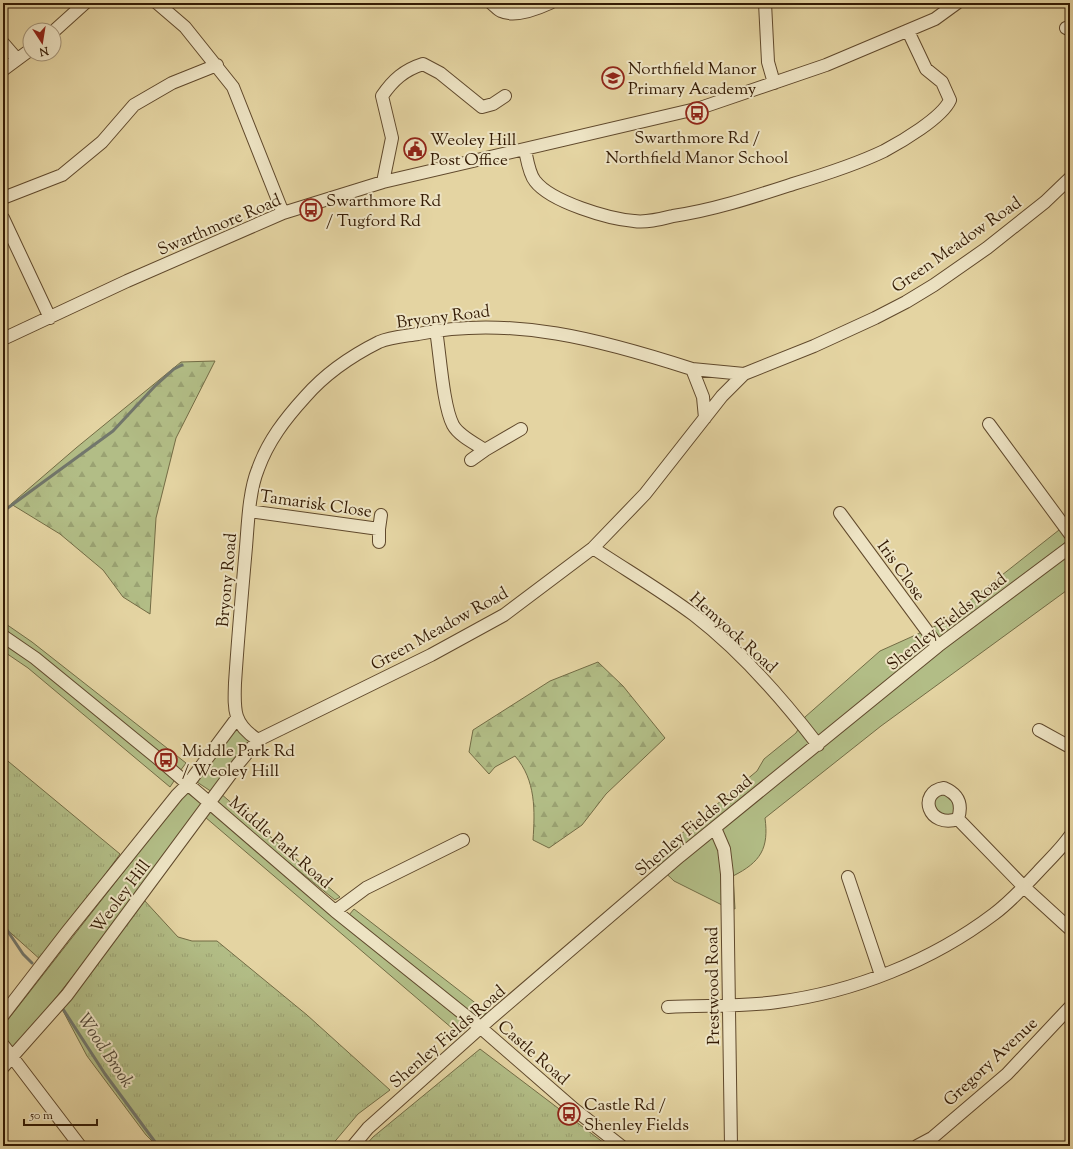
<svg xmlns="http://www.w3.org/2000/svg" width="1073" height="1149" font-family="'Sorts Mill Goudy',serif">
	<defs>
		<pattern id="forest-firs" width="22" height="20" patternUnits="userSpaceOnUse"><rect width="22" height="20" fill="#b2bd86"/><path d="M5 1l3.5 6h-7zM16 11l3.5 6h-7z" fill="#9aa272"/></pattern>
		<pattern id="park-tufts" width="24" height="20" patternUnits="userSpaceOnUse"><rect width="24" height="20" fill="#b2bd86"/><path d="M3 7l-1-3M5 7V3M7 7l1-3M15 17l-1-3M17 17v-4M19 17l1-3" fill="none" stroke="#9aa272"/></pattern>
	</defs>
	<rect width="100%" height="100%" fill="#e4d4a2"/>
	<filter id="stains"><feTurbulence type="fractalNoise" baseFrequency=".005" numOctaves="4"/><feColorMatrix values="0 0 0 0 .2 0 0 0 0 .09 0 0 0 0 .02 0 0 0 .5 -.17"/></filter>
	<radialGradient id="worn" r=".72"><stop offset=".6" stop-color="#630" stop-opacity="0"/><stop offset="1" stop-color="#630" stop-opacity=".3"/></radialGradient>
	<path fill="#b2bd86" stroke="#736c45" d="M1059,530L1067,538L1065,543L916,658L995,607L1070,553V588L881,726L765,818C769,848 761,862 733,876L735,909L722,905L674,881L651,859L757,771L764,759L796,733L805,717L880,651L940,624Z
		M3,622L32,642L186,763L180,771L3,631Z
		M3,641L29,659L176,778L170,787L28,668L3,651Z
		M235,726L252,742L212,792L194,780Z
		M938,791L952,794L955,815L948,818L933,810V795Z
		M186,792L204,805L142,889L12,1053L3,1042V1026Z
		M220,793L340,897L335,900L214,802Z
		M209,808L337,919L462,1021L465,1030L460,1035L205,817Z
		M354,909L487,1012L479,1020L349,915Z"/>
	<path fill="url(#forest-firs)" stroke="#736c45" d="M215,361L176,438L156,518L150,614L123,597L103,570L60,534L11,504L76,448L181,362Z
		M598,662L623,686L665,738L606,794L582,825L549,848L533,840C535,811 536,780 515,756L495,767L489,774L469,752L473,730L550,681Z"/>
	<path fill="url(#park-tufts)" stroke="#736c45" d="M3,757L120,854L42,961L3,926Z
		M144,900L178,937L192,941H217L307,1015L390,1090L358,1114L331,1146H157L146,1135L87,1056L62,1009Z
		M480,1049L608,1146H365L373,1137Z"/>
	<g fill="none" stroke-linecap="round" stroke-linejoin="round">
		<path stroke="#72776c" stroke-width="3" d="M5,510L113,431L155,386L174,369L182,365
			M3,924L23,954L32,963
			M61,1006L105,1074L158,1146"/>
		<g stroke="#60492c" stroke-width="14">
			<path id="minor" d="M157,3L185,27L233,87L283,213
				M491,3C494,5 498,10 501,11C515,18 537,9 550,3
				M765,3L768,62L774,83
				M1066,28L1070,30
				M54,31L85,3
				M3,43L16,58
				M3,70L30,50
				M525,150C527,159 529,174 535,181C551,202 609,219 634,221C646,223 661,219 673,216C714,210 753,197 793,184C823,175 855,165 884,151C901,142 942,118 950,100L942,82L926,69L908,31
				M383,182L392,138L382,96C393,80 404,70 423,64L440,73L482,107L493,104L505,96
				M3,198L62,175L102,142L134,105L172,83L217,65
				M3,218L50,318
				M436,330C440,354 443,406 453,425C459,436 476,444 485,450L521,429
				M3,339L127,281L283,213L383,182L700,108L826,65L935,19L957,3
				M692,369L744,374
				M989,424L1070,534
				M471,460L485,450
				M249,511L379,529L381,515
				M840,513L938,646
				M379,529V542
				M593,548C626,570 662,591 694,615C742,652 782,698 818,745
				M3,636L35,658L161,761L335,911L481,1028L574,1109L621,1146
				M1039,730L1070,747
				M258,740C233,724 234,710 235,683C238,637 242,592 246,547C248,523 249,491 258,469C268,441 285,419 305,397C325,374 351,356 379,342C390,337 406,336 418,334C512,315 602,340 692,369L703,397L705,418
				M944,788C958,794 963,803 958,819C928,829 917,792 944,788Z
				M958,819L1024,887L1070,929
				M715,828L724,849L727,874L731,1146
				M848,877L881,975
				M335,911L366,888L463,840
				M668,1007C704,1005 742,1007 777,1002C854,992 932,961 994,914C1010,902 1024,887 1038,872C1049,860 1061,849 1070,836
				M3,1015L67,932L177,795L188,784L237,718
				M3,1045L80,1146
				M3,1067L67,995L238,764L258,740L431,655L504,615L593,548L645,494L722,396L744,374L814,346L875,318L906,302L934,285L987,248L1045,202L1070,178
				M353,1146L368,1128L490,1019L680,856L938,646L1070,547
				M917,1146L932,1138L1007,1074L1070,1007"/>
		</g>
		<use href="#minor" stroke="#ede3c3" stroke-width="12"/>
	</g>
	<defs>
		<g id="school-ring" transform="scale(1.15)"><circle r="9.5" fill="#ede3c3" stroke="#8f2418" stroke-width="1.5"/><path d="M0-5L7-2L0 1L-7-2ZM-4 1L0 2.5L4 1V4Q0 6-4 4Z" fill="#8f2418"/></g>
		<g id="bus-ring" transform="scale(1.15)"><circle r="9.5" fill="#ede3c3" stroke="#8f2418" stroke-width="1.5"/><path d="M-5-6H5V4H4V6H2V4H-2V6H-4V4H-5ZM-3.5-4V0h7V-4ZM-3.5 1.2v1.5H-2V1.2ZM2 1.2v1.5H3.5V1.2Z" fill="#8f2418"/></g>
		<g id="civic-ring" transform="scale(1.15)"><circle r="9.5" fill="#ede3c3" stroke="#8f2418" stroke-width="1.5"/><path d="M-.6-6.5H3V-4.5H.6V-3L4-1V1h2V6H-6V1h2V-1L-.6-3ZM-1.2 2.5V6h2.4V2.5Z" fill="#8f2418"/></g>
	</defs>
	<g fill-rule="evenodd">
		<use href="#school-ring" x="613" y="78"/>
		<use href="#bus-ring" x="697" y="113"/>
		<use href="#civic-ring" x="415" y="149"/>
		<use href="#bus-ring" x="311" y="210"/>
		<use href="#bus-ring" x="166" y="760"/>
		<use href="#bus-ring" x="569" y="1114"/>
	</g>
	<g text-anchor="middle" stroke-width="4" stroke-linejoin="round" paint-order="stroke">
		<g font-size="17" fill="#341b04" stroke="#ede3c3" text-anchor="start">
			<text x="628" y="74">Northfield Manor<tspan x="628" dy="20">Primary Academy</tspan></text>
			<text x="697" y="143" text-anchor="middle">Swarthmore Rd /<tspan x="697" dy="20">Northfield Manor School</tspan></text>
			<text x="430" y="145">Weoley Hill<tspan x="430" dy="20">Post Office</tspan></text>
			<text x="326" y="206">Swarthmore Rd<tspan x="326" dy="20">/ Tugford Rd</tspan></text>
			<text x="182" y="756">Middle Park Rd<tspan x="182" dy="20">/ Weoley Hill</tspan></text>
			<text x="584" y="1110">Castle Rd /<tspan x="584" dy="20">Shenley Fields</tspan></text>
		</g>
		<g font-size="17" fill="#341b04" stroke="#ede3c3">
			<text transform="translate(219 224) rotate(-23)" y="6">Swarthmore Road</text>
			<text transform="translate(956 244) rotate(-35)" y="6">Green Meadow Road</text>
			<text transform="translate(443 316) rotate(-7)" y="6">Bryony Road</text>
			<text transform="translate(316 503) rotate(8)" y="6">Tamarisk Close</text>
			<text transform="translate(902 570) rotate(54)" y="6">Iris Close</text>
			<text transform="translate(226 580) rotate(-85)" y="6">Bryony Road</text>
			<text transform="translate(946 621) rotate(-38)" y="6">Shenley Fields Road</text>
			<text transform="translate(439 628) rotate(-29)" y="6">Green Meadow Road</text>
			<text transform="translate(734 632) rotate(42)" y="6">Hemyock Road</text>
			<text transform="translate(693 825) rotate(-40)" y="6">Shenley Fields Road</text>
			<text transform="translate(281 842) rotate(41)" y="6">Middle Park Road</text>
			<text transform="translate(120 896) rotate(-53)" y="6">Weoley Hill</text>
			<text transform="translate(712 986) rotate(-91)" y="6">Prestwood Road</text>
			<text transform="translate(447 1036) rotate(-41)" y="6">Shenley Fields Road</text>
			<text transform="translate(534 1052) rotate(41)" y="6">Castle Road</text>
			<text transform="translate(990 1061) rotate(-43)" y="6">Gregory Avenue</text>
		</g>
		<g font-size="18" font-style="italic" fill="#534938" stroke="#ede3c3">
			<text transform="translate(106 1050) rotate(56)" y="6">Wood Brook</text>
		</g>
	</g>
	<rect width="1073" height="1149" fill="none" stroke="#e4d4a2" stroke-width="16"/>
	<rect x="4" y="4" width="1065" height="1141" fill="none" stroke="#341b04" stroke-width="2"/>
	<rect x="8" y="8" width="1057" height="1133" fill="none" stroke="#341b04"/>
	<g transform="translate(42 42) rotate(168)"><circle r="19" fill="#ede3c3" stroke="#a39377"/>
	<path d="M0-3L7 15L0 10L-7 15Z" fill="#8f2418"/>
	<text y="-6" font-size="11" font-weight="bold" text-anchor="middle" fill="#341b04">N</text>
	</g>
	<path d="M24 1119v6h73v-6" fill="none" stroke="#341b04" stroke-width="2"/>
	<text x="30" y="1119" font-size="12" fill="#341b04" stroke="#ede3c3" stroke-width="3" paint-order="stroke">50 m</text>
	<rect width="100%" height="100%" filter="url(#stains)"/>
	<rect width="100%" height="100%" fill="url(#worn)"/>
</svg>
